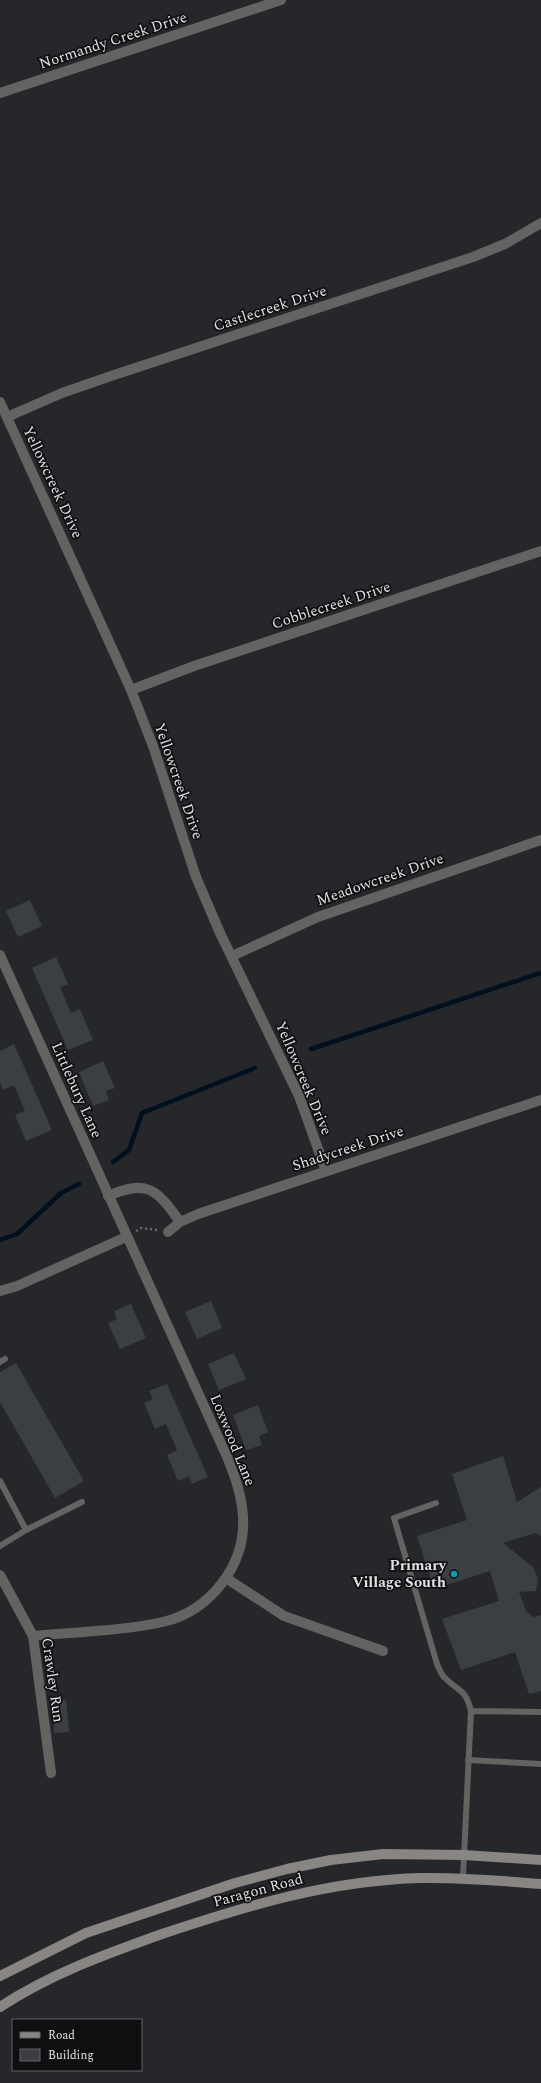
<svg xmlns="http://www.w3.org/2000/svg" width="541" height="2083" font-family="Spectral,serif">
	<rect width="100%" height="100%" fill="#25272a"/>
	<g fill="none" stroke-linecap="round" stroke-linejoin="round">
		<path stroke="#00101f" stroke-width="4.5" d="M311,1049L541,973
			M113,1162L129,1150L142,1113L255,1068
			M0,1240L17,1234L61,1193L79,1184"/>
	</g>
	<path fill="#3c3f42" d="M30,900L42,926L18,937L6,911Z
		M56,957L68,984L60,987L71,1013L80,1009L93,1040L68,1050L32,968Z
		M14,1044L52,1130L26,1141L15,1115L25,1111L14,1085L3,1090L0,1083V1051Z
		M103,1061L115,1088L106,1091L109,1100L93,1106L79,1072Z
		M211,1301L222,1328L197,1339L185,1312Z
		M131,1304L146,1338L120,1349L108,1323L117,1319L114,1311Z
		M234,1353L246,1379L219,1390L208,1364Z
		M16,1363L84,1481L55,1498L0,1402V1372Z
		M167,1384L208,1477L192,1484L189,1476L178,1481L167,1455L177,1450L166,1424L155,1429L144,1403L153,1399L149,1391Z
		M258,1405L268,1432L259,1436L262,1445L246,1450L233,1415Z
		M503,1456L517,1502L541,1487V1536L535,1533L503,1543L533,1567L538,1578L536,1591L519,1592L526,1611L533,1617L541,1615V1691L529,1694L515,1652L461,1670L442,1619L499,1601L490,1571L434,1589L417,1536L467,1520L452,1474Z
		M66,1700L69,1732L54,1733L52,1702Z"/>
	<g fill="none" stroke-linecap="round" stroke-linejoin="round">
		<path stroke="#6b6d70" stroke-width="2.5" stroke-dasharray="2 3" stroke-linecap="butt" d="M136,1231L141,1228L158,1230"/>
		<path stroke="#656362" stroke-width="6" d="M0,1362L5,1359
			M0,1481L26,1530L0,1546
			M436,1503L394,1518L437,1664C439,1668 441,1675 445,1678C460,1693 465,1688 471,1711L463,1877
			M26,1530L82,1502
			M471,1711L541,1712
			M468,1760L541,1764"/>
		<path stroke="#656362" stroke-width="10" d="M0,93L281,0
			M0,402L131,690L153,746L196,877L220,933L299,1096L326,1171
			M7,417L62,393L111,376L473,257L505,244L541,223
			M131,690L194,666L541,551
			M0,955L228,1459C235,1477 242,1496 243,1517C246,1565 210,1611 163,1622C121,1631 76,1632 33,1636
			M232,956L318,917L541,840
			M108,1196C147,1179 157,1189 180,1222
			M168,1232L180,1222L198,1214L541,1100
			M0,1291L17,1286L126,1237
			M0,1575L33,1636L51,1773
			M226,1578L284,1616L383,1651"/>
		<path stroke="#888583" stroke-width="10" d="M0,1976L86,1933L235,1883L287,1869L331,1860L383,1854L464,1855L541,1860
			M0,2007C50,1974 106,1954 162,1934C246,1906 331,1880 421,1878C461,1877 501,1881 541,1884"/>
	</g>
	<circle fill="#0f9aa8" stroke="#0f0f11" stroke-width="1.5" cx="454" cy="1574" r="4"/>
	<g text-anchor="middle" stroke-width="3.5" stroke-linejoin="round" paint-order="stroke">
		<g font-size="15" fill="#e1e2e4" stroke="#0f0f11">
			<text transform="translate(113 40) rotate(-18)" y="5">Normandy Creek Drive</text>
			<text transform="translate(270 308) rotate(-18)" y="5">Castlecreek Drive</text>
			<text transform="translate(53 482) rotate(65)" y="5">Yellowcreek Drive</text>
			<text transform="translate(331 605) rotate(-18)" y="5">Cobblecreek Drive</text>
			<text transform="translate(179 781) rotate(71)" y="5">Yellowcreek Drive</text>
			<text transform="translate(380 879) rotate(-19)" y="5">Meadowcreek Drive</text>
			<text transform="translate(304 1078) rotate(67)" y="5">Yellowcreek Drive</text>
			<text transform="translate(77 1090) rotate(66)" y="5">Littlebury Lane</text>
			<text transform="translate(348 1148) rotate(-18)" y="5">Shadycreek Drive</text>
			<text transform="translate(233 1440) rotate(68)" y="5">Loxwood Lane</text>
			<text transform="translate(53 1680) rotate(82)" y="5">Crawley Run</text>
			<text transform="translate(258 1890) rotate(-15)" y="5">Paragon Road</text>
		</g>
		<g font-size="15" font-weight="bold" fill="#e1e2e4" stroke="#0f0f11" text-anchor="end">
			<text x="446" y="1570">Primary<tspan x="446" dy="17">Village South</tspan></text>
		</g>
	</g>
	<rect x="12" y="2019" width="130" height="52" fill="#0f0f11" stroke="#636365"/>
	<rect x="20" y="2032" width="20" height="6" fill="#888583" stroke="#636365"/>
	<text x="48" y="2039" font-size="12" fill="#e1e2e4">Road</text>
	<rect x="20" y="2049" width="20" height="12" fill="#3c3f42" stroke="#636365"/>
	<text x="48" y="2059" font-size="12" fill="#e1e2e4">Building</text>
</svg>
